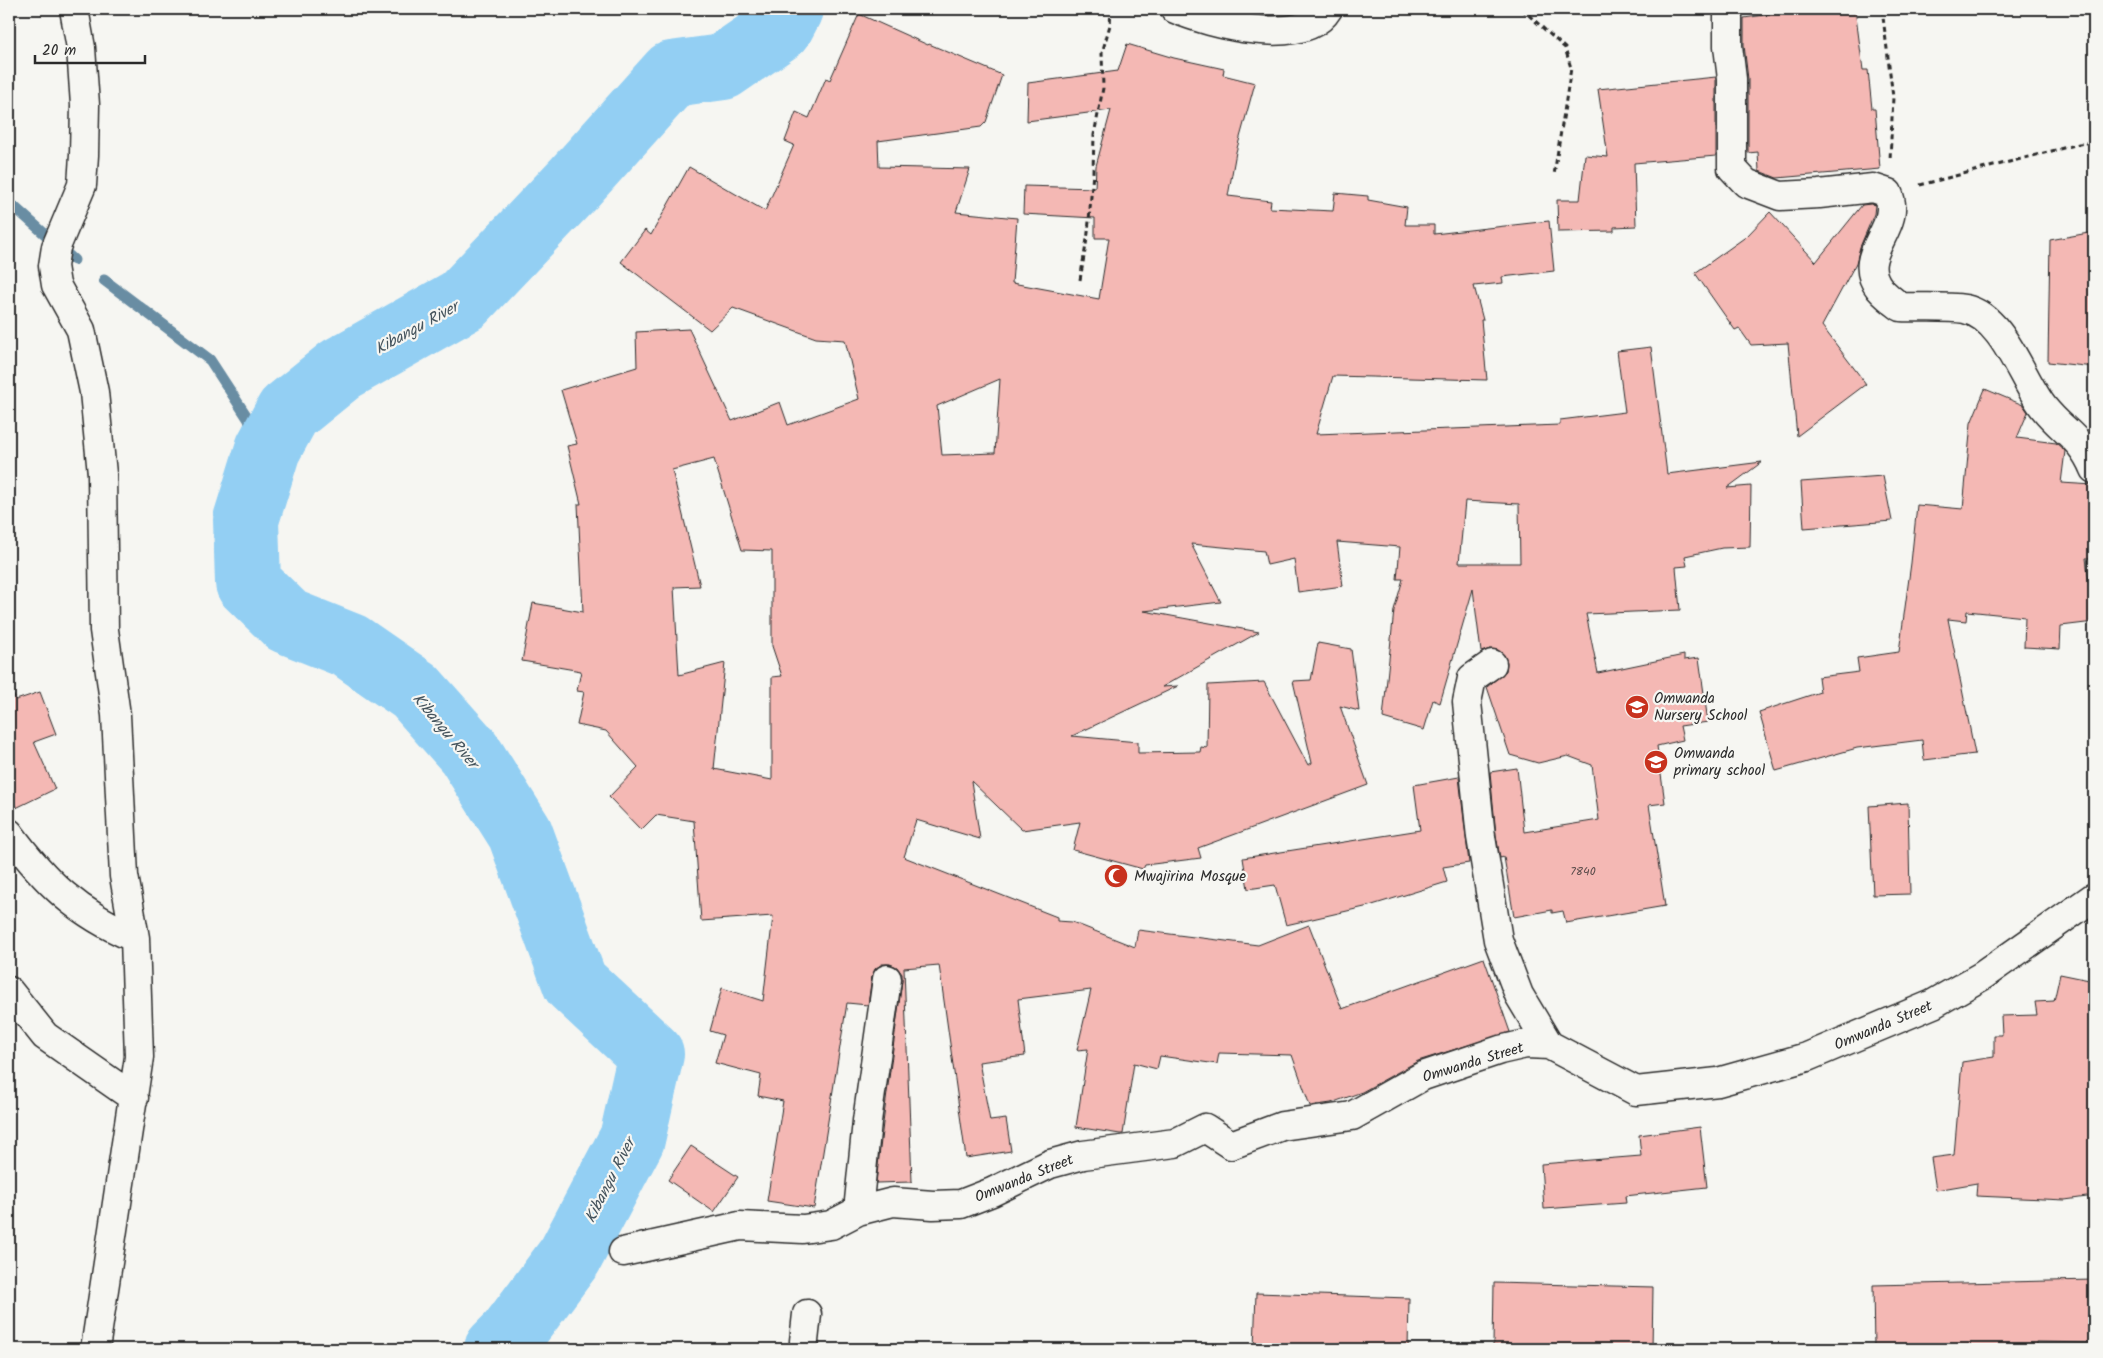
<svg xmlns="http://www.w3.org/2000/svg" width="2103" height="1358" font-family="Kalam,sans-serif">
	<rect width="100%" height="100%" fill="#f6f6f2"/>
	<filter id="ink" filterUnits="userSpaceOnUse"><feTurbulence type="fractalNoise" baseFrequency=".02" numOctaves="2"/><feDisplacementMap in="SourceGraphic" scale="10" xChannelSelector="R" yChannelSelector="G"/><feConvolveMatrix kernelMatrix="1 2 1 2 8 2 1 2 1" color-interpolation-filters="sRGB"/></filter>
	<g filter="url(#ink)">
		<g fill="none" stroke-linecap="round" stroke-linejoin="round">
			<path stroke="#698da3" stroke-width="11" d="M9,202L74,260
				M104,280L210,360L268,449"/>
			<path stroke="#93cff3" stroke-width="66" d="M497,1349L511,1335L570,1256L632,1139L651,1054L575,983L520,833L469,752L415,691L350,646L287,621L248,583L246,520L268,449L288,412L341,369L463,300L574,183L672,74L723,67L780,28L790,9"/>
		</g>
		<path fill="#f4b8b4" stroke="#2b2b2b" fill-rule="evenodd" d="M1806,9H1855L1863,70H1868L1872,109H1875L1880,169L1777,178L1759,171L1758,152L1748,153V79L1744,45V18Z
			M859,14L928,45L929,44L1002,75L986,122L981,127L878,141L879,167L970,169L956,212L1017,218L1012,283L1099,299L1109,238H1095V218L1023,214L1024,186L1095,188L1096,166L1111,110L1027,121L1028,83L1118,71L1127,44L1174,58L1224,69L1223,75L1255,83L1236,152L1228,196L1271,201L1270,208L1333,211L1335,193L1368,196V200L1407,207L1405,225H1434V234L1549,221L1554,271L1502,277L1503,283L1474,286L1483,320H1481L1487,380L1333,376L1316,434L1560,425V420L1625,412L1617,351L1651,347L1667,474L1762,462L1727,488L1751,486L1750,547L1722,548L1685,556L1687,566L1676,567L1680,610L1586,614L1598,673L1684,655V660L1699,658L1708,722L1680,726L1683,740L1657,746L1665,803L1649,805L1665,906L1566,923L1563,911L1552,913V910L1514,917L1504,857L1500,858L1496,835L1490,772L1517,768L1524,832L1599,820L1592,765L1568,756L1538,763L1510,755L1487,687L1506,671L1507,662L1504,655L1498,650L1490,649L1481,652L1473,589L1440,703L1433,700L1424,730L1383,718L1394,610L1403,579H1397L1400,547L1337,542L1343,586L1298,592L1294,559L1267,565L1264,551L1191,544L1221,602L1144,611L1259,632L1162,687L1178,686L1072,736L1138,742V753L1200,752L1201,747L1207,748L1208,685L1264,682L1308,765L1312,763L1293,681L1311,680L1318,643L1351,649L1359,711L1340,706L1368,785L1198,848L1201,858L1145,865L1143,869L1073,850L1080,822L1022,830L971,781L980,839L916,820L904,857L1057,917V921L1072,922L1135,947L1138,930L1258,945L1309,925L1342,1009L1484,958L1510,1032L1418,1061L1362,1092L1331,1103L1310,1106L1292,1055L1219,1053L1217,1064L1160,1056L1157,1069L1134,1063L1123,1134H1120L1076,1127L1088,1049L1077,1050L1091,990L1018,999L1025,1056L979,1062L990,1121L1006,1119L1011,1151L966,1158L939,965L904,968L912,1182L876,1183L883,1123L902,981V974L897,967L890,964H882L875,969L872,976L868,1005L847,1003L814,1208L767,1201L783,1101L758,1096L761,1075L715,1063L723,1035L710,1031L722,988L763,1001L773,916L701,921L694,821L656,815L641,830L609,797L638,767L606,731L577,725L584,692L577,691L581,671L522,661L533,603L583,612L578,504H581L567,446L577,444L561,390L637,367L636,332L689,329L732,421L780,402L788,425L859,399L845,340L816,338L733,308L710,330L621,262L645,230L651,235L689,167L765,211L794,145L785,141L796,112L809,118L826,78L830,80ZM1000,379L995,453L942,455L937,406ZM714,459L742,550L772,551V646L782,676L772,677V780L714,769L725,663L679,675L674,587L700,586L672,470ZM1465,501L1519,504L1520,563H1459Z
			M1716,77V156L1634,163L1636,226L1614,227V231L1558,232L1557,200H1580L1585,155L1608,157L1598,89Z
			M1871,204L1875,205L1874,214L1860,247L1856,263L1822,326L1866,384L1797,436L1788,343L1751,345L1739,328L1735,330L1695,273L1747,236L1770,212L1816,262L1862,205Z
			M2094,232V367L2048,362L2050,240Z
			M1985,389L2023,405L2028,412L2017,438L2056,443L2065,451L2061,483L2094,485L2092,524H2094V558H2086L2094,622L2061,626L2060,649L2024,647L2025,617L1967,611L1966,621L1948,619L1975,754L1924,760L1922,740L1857,748L1776,771L1759,712L1820,692L1818,677L1859,672L1857,658L1899,652L1911,563L1917,505L1963,509L1971,423Z
			M1883,476L1892,521L1804,528L1801,482Z
			M9,684L16,700L40,692L56,734L34,742L55,789L16,808L9,790Z
			M1459,777L1469,863L1443,867L1447,882L1369,906L1286,925L1275,885L1248,889L1243,858L1420,830L1414,785Z
			M1908,803L1910,894L1873,895L1869,806Z
			M2060,974L2094,981V1196L2065,1200L1976,1196L1977,1183L1936,1190L1931,1158L1954,1155L1962,1062L1994,1057V1035H2002L2001,1016L2037,1015L2035,1002L2054,1001Z
			M1700,1127L1707,1187L1625,1196L1626,1203L1544,1209L1541,1164L1641,1156L1639,1135Z
			M691,1146L738,1177L714,1212L668,1180Z
			M2094,1280V1343L2037,1342V1349H1874L1873,1285Z
			M1494,1283L1653,1287L1652,1349L1493,1346Z
			M1256,1293L1409,1298L1408,1349H1254Z"/>
		<g fill="none" stroke-linecap="round" stroke-linejoin="round">
			<g stroke="#2b2b2b" stroke-width="31">
				<path id="street" d="M74,9L81,48L85,105L84,155L82,185L56,247L53,266L56,285L81,330L94,392L102,474L104,630L116,715L124,876L135,938L139,1057L95,1349
					M1175,9C1210,24 1304,49 1328,9
					M1728,9V46L1732,79V168L1746,183L1780,196L1819,194L1873,188L1888,193C1904,229 1852,254 1880,289C1886,296 1894,302 1901,307C1920,308 1946,306 1965,309C2004,317 2022,381 2044,408C2063,432 2081,437 2094,469
					M1492,664L1472,678L1467,702L1481,837L1498,940L1519,995L1549,1045
					M9,833C46,883 77,913 135,938
					M9,991L45,1036L134,1098
					M858,1211L867,1121L887,979
					M623,1252L740,1226L803,1229L831,1225L858,1211L893,1202L933,1205L961,1204L992,1192L1050,1164L1083,1155L1175,1143L1205,1128L1231,1145L1282,1126L1352,1116L1423,1076L1500,1050L1526,1044L1549,1045L1636,1091L1718,1082L1807,1057L1933,1004L1982,976L2094,897
					M805,1349L804,1341L807,1314"/>
			</g>
			<path stroke="#2b2b2b" stroke-width="3" stroke-dasharray="5 4" stroke-linecap="butt" d="M1522,9L1565,48L1571,68L1554,175
				M1882,9L1893,97L1890,160
				M1920,185L2079,144L2094,142
				M1080,280L1088,233L1093,172L1094,135L1103,88L1102,53L1110,25L1111,9"/>
			<use href="#street" stroke="#f6f6f2" stroke-width="28"/>
		</g>
	</g>
	<defs>
		<g id="school-disc" transform="scale(1.25)"><circle r="9.5" fill="#c8321e" stroke="#f6f6f2"/><path d="M0-5L7-2L0 1L-7-2ZM-4 1L0 2.5L4 1V4Q0 6-4 4Z" fill="#fff"/></g>
		<g id="mosque-disc" transform="scale(1.25)"><circle r="9.5" fill="#c8321e" stroke="#f6f6f2"/><path d="M3.5-4.9A6 6 0 1 0 3.5 4.9A5 5 0 1 1 3.5-4.9Z" fill="#fff"/></g>
	</defs>
	<g fill-rule="evenodd">
		<use href="#school-disc" x="1637" y="707"/>
		<use href="#school-disc" x="1656" y="762"/>
		<use href="#mosque-disc" x="1116" y="876"/>
	</g>
	<g text-anchor="middle" stroke-width="4.5" stroke-linejoin="round" paint-order="stroke">
		<g font-size="12" fill="#5d4e4d">
			<text x="1583" y="875">7840</text>
		</g>
		<g font-size="15" fill="#2b2b2b" stroke="#f6f6f2" text-anchor="start">
			<text x="1654" y="703">Omwanda<tspan x="1654" dy="17">Nursery School</tspan></text>
			<text x="1674" y="758">Omwanda<tspan x="1674" dy="17">primary school</tspan></text>
			<text x="1134" y="881">Mwajirina Mosque</text>
		</g>
		<g font-size="15" fill="#2b2b2b" stroke="#f6f6f2">
			<text transform="translate(1883 1025) rotate(-23)" y="5">Omwanda Street</text>
			<text transform="translate(1473 1062) rotate(-17)" y="5">Omwanda Street</text>
			<text transform="translate(1024 1178) rotate(-22)" y="5">Omwanda Street</text>
		</g>
		<g font-size="16" font-style="italic" fill="#45545d" stroke="#f6f6f2">
			<text transform="translate(416 327) rotate(-29)" y="6">Kibangu River</text>
			<text transform="translate(446 730) rotate(50)" y="6">Kibangu River</text>
			<text transform="translate(609 1180) rotate(-63)" y="6">Kibangu River</text>
		</g>
	</g>
	<rect width="2103" height="1358" fill="none" stroke="#f6f6f2" stroke-width="30"/>
	<rect x="15" y="15" width="2073" height="1328" fill="none" stroke="#2b2b2b" stroke-width="2" filter="url(#ink)"/>
	<path d="M35 55v8h110v-8" fill="none" stroke="#2b2b2b" stroke-width="2.5"/>
	<text x="42" y="55" font-size="15" fill="#2b2b2b" stroke="#f6f6f2" stroke-width="4" paint-order="stroke">20 m</text>
</svg>
